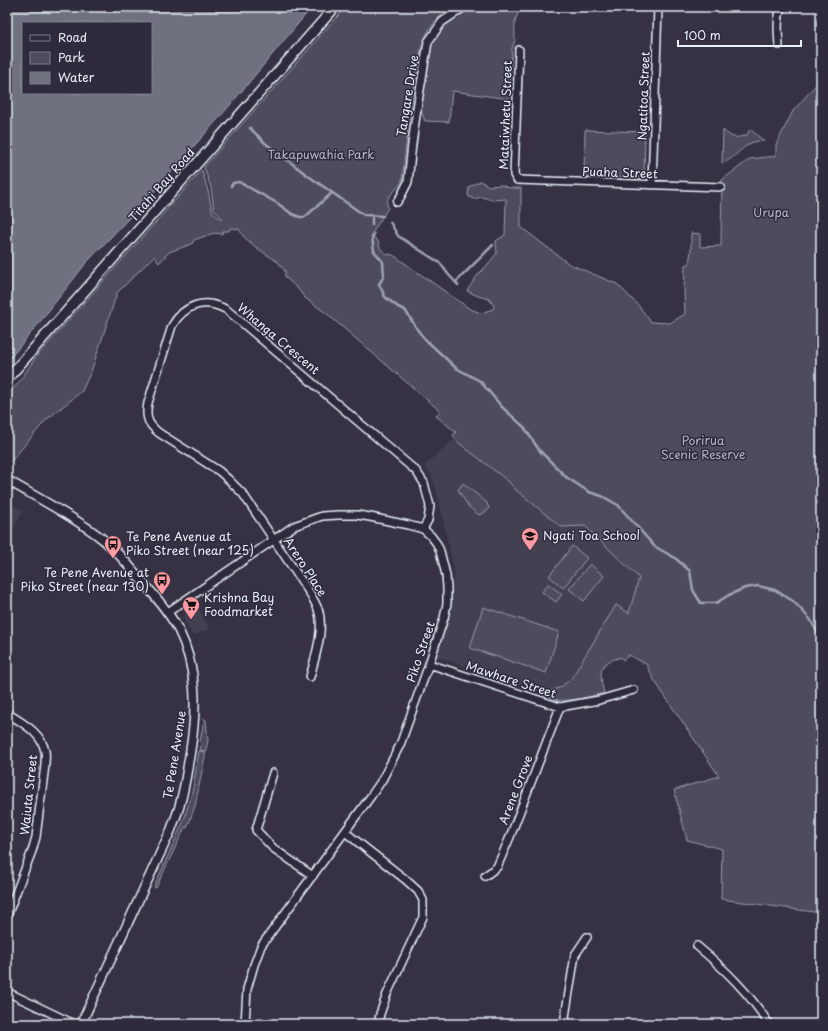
<svg xmlns="http://www.w3.org/2000/svg" width="828" height="1031" font-family="'Playpen Sans',sans-serif">
	<rect width="100%" height="100%" fill="#363244"/>
	<filter id="ink" filterUnits="userSpaceOnUse"><feTurbulence type="fractalNoise" baseFrequency=".025" numOctaves="2"/><feDisplacementMap in="SourceGraphic" scale="8" xChannelSelector="R" yChannelSelector="G"/><feConvolveMatrix kernelMatrix="1 2 1 2 8 2 1 2 1" color-interpolation-filters="sRGB"/></filter>
	<g filter="url(#ink)">
		<path fill="#433f51" d="M455,438L459,443L508,481L515,489L561,527L585,526L639,579L628,614L617,605L571,679L561,687L546,693L529,688L435,656L448,612L455,574L437,492L431,475L424,466Z
			M7,502L23,511L7,539Z
			M196,604L210,629L193,636L184,620L185,614L190,608Z"/>
		<path fill="#4d4b5c" stroke="#9a9eaa" d="M346,7H454C450,10 445,13 441,16C429,25 423,40 420,54L408,126L402,181C400,184 399,187 396,189C390,196 385,198 388,208L371,235L378,241L380,248L386,254L393,255L470,309L481,313L493,309L494,306L489,299L478,296L467,291L477,276L488,264L497,253L496,241L505,235L506,199L492,200L482,197L473,199L468,196L469,187L480,181L489,186L501,185L509,188H521V227L569,264L617,284L638,305L651,322L670,323L685,314L684,291L685,265L689,264L691,250V233L700,234V247L721,246L722,180L750,159L776,156V145L793,111L821,79V913L721,899L722,849L687,840L674,790L719,776L654,680L646,664L629,655L623,660L621,657C616,659 609,660 605,664C598,671 602,685 604,693C590,696 562,705 550,697C548,696 547,694 546,693L561,687L571,679L616,605L629,613L639,578L585,526L561,527L515,489L508,481L459,443L453,435L456,432L436,416L440,411L326,313L305,298L298,289L285,277V271L278,262L257,248L244,237L239,229L230,228L229,231H223L222,234L214,233L194,240L192,244L169,252L159,263L154,256L117,293L92,369L82,391L46,420L7,466V396L19,382L36,357L202,170L208,191L212,210L214,214L221,219H223L217,213L214,209L211,188L204,167Z
			M469,7H521C519,12 516,17 515,22C514,31 517,40 512,48L509,99L452,91L449,122L425,121L420,109L430,50L434,40L441,28L450,20L460,14Z
			M750,129L764,141C760,141 755,141 751,143C740,148 734,160 722,163L723,130C732,138 735,139 747,135Z
			M585,130L645,132L644,175L641,177L584,175Z
			M463,483L487,503L489,509L487,511L479,515L469,507L458,490Z
			M572,546L587,558L563,588L549,576Z
			M590,564L604,576L584,601L569,589Z
			M548,584L562,594L556,602L542,592Z
			M483,607L559,632L546,673L470,648Z
			M204,719L206,720L208,741L206,749L204,751L200,750L201,744L200,742Z
			M199,751L204,752L206,751L195,806L187,828L185,827L156,888L154,887L184,820L193,788Z"/>
		<path fill="#70717f" stroke="#a0a4af" fill-rule="evenodd" d="M7,7H312L225,111L151,195L86,263L43,318L7,362ZM23,23H151V93H23Z"/>
		<g fill="none" stroke-linecap="round" stroke-linejoin="round">
			<path stroke="#a0a4af" stroke-width="2.5" d="M250,128L265,143L307,175L364,215L383,216
				M231,186L233,183L239,182L277,203L292,214L300,217H305L332,193
				M390,222L398,236L440,263L448,274L458,285
				M372,225V216
				M374,234L372,238L374,251L383,262L384,276L379,284L385,297L398,307L405,310L419,332L426,340L456,368L480,381L502,407L524,427L539,450L566,477L589,492L602,496L618,505L654,546L675,558L690,571L693,590L701,603H716L729,595L745,588L758,586L775,590L793,601L810,619L821,639
				M456,282L493,245"/>
			<g stroke="#e8f1f8" stroke-width="10">
				<path id="minor" d="M779,45C778,32 777,19 781,7
					M519,50L514,175L517,180L721,187
					M652,185L658,7
					M397,202L401,196L408,182L412,144L417,108L428,42L442,22L464,7
					M168,612L294,526L322,516L338,515H357L370,517L408,525L423,529L431,536L437,544L440,551L446,575L447,588V604L444,618L429,664L400,745L382,780L371,796L261,946L254,965L247,989L245,1024
					M429,664L560,707L599,700L634,690
					M310,677C315,657 325,629 318,609C316,604 313,599 311,595L243,494L228,479L219,471L159,433C148,424 145,418 148,403L172,326C184,305 205,297 227,310L416,471L424,483L430,506L428,520L423,529
					M7,713C22,723 41,732 45,751C46,756 45,760 45,765L36,837L32,851L7,916
					M273,773L256,830L273,848L313,876
					M345,832L406,880L418,891L423,900V917L387,994L380,1014L378,1024
					M485,876L497,867L510,837L560,707
					M697,946C726,970 749,993 769,1024
					M7,992L74,1024
					M567,1024L565,1017L575,955L587,937"/>
			</g>
			<g stroke="#e8f1f8" stroke-width="11">
				<path id="tertiary" d="M7,480C38,498 71,515 100,537C116,549 129,566 142,581C155,596 168,611 178,629C198,668 197,711 190,753C187,770 185,787 180,804C178,813 174,821 171,830L81,1024"/>
			</g>
			<g stroke="#e8f1f8" stroke-width="12">
				<path id="secondary" d="M7,379L335,7"/>
			</g>
			<use href="#minor" stroke="#2f2a3d" stroke-width="7"/>
			<use href="#tertiary" stroke="#2f2a3d" stroke-width="8"/>
			<use href="#secondary" stroke="#2f2a3d" stroke-width="9"/>
		</g>
	</g>
	<defs>
		<g id="school-pin" transform="scale(0.9)"><path d="M0 17L-7.5 6A9.5 9.5 0 1 1 7.5 6Z" fill="#ff9aa2" stroke="#2f2a3d"/><path d="M0-5L7-2L0 1L-7-2ZM-4 1L0 2.5L4 1V4Q0 6-4 4Z" fill="#111"/></g>
		<g id="bus-pin" transform="scale(0.9)"><path d="M0 17L-7.5 6A9.5 9.5 0 1 1 7.5 6Z" fill="#ff9aa2" stroke="#2f2a3d"/><path d="M-5-6H5V4H4V6H2V4H-2V6H-4V4H-5ZM-3.5-4V0h7V-4ZM-3.5 1.2v1.5H-2V1.2ZM2 1.2v1.5H3.5V1.2Z" fill="#111"/></g>
		<g id="supermarket-pin" transform="scale(0.9)"><path d="M0 17L-7.5 6A9.5 9.5 0 1 1 7.5 6Z" fill="#ff9aa2" stroke="#2f2a3d"/><path d="M-6-5.5h2.5l.6 2H6L4.5 2H-2.5L-4.4-4H-6ZM-1.5 3.2a1.3 1.3 0 1 0 .1 0ZM3 3.2a1.3 1.3 0 1 0 .1 0Z" fill="#111"/></g>
	</defs>
	<g fill-rule="evenodd">
		<use href="#school-pin" x="530" y="536"/>
		<use href="#bus-pin" x="113" y="544"/>
		<use href="#bus-pin" x="162" y="580"/>
		<use href="#supermarket-pin" x="191" y="605"/>
	</g>
	<g text-anchor="middle" stroke-width="3" stroke-linejoin="round" paint-order="stroke">
		<g font-size="12" fill="#e8f1f8" stroke="#2f2a3d">
			<text transform="translate(408 96) rotate(-81)" y="4">Tangare Drive</text>
			<text transform="translate(644 96) rotate(-88)" y="4">Ngatitoa Street</text>
			<text transform="translate(506 115) rotate(-88)" y="4">Mataiwhetu Street</text>
			<text transform="translate(620 173) rotate(2)" y="4">Puaha Street</text>
			<text transform="translate(162 185) rotate(-49)" y="4">Titahi Bay Road</text>
			<text transform="translate(278 339) rotate(40)" y="4">Whanga Crescent</text>
			<text transform="translate(305 567) rotate(57)" y="4">Arero Place</text>
			<text transform="translate(421 652) rotate(-71)" y="4">Piko Street</text>
			<text transform="translate(511 680) rotate(18)" y="4">Mawhare Street</text>
			<text transform="translate(175 755) rotate(-81)" y="4">Te Pene Avenue</text>
			<text transform="translate(516 790) rotate(-69)" y="4">Arene Grove</text>
			<text transform="translate(29 795) rotate(-84)" y="4">Waiuta Street</text>
		</g>
		<g font-size="12" fill="#b2b7c1" stroke="#2f2a3d">
			<text x="321" y="159">Takapuwahia Park</text>
			<text x="771" y="217">Urupa</text>
			<text x="703" y="445">Porirua<tspan x="703" dy="14">Scenic Reserve</tspan></text>
		</g>
		<g font-size="12" fill="#e8f1f8" stroke="#2f2a3d" text-anchor="start">
			<text x="543" y="540">Ngati Toa School</text>
			<text x="126" y="541">Te Pene Avenue at<tspan x="126" dy="14">Piko Street (near 125)</tspan></text>
			<text x="149" y="577" text-anchor="end">Te Pene Avenue at<tspan x="149" dy="14">Piko Street (near 130)</tspan></text>
			<text x="204" y="602">Krishna Bay<tspan x="204" dy="14">Foodmarket</tspan></text>
		</g>
	</g>
	<rect width="828" height="1031" fill="none" stroke="#2f2a3d" stroke-width="24"/>
	<rect x="12" y="12" width="804" height="1007" fill="none" stroke="#e8f1f8" stroke-width="1.5" filter="url(#ink)"/>
	<rect x="22" y="22" width="130" height="72" fill="#2f2a3d" stroke="#797a88"/>
	<rect x="30" y="35" width="20" height="6" fill="#2f2a3d" stroke="#797a88"/>
	<text x="58" y="42" font-size="12" fill="#e8f1f8">Road</text>
	<rect x="30" y="52" width="20" height="12" fill="#4d4b5c" stroke="#797a88"/>
	<text x="58" y="62" font-size="12" fill="#e8f1f8">Park</text>
	<rect x="30" y="72" width="20" height="12" fill="#70717f" stroke="#797a88"/>
	<text x="58" y="82" font-size="12" fill="#e8f1f8">Water</text>
	<path d="M678 40v6h123v-6" fill="none" stroke="#e8f1f8" stroke-width="2"/>
	<text x="684" y="40" font-size="12" fill="#e8f1f8" stroke="#2f2a3d" stroke-width="3" paint-order="stroke">100 m</text>
</svg>
